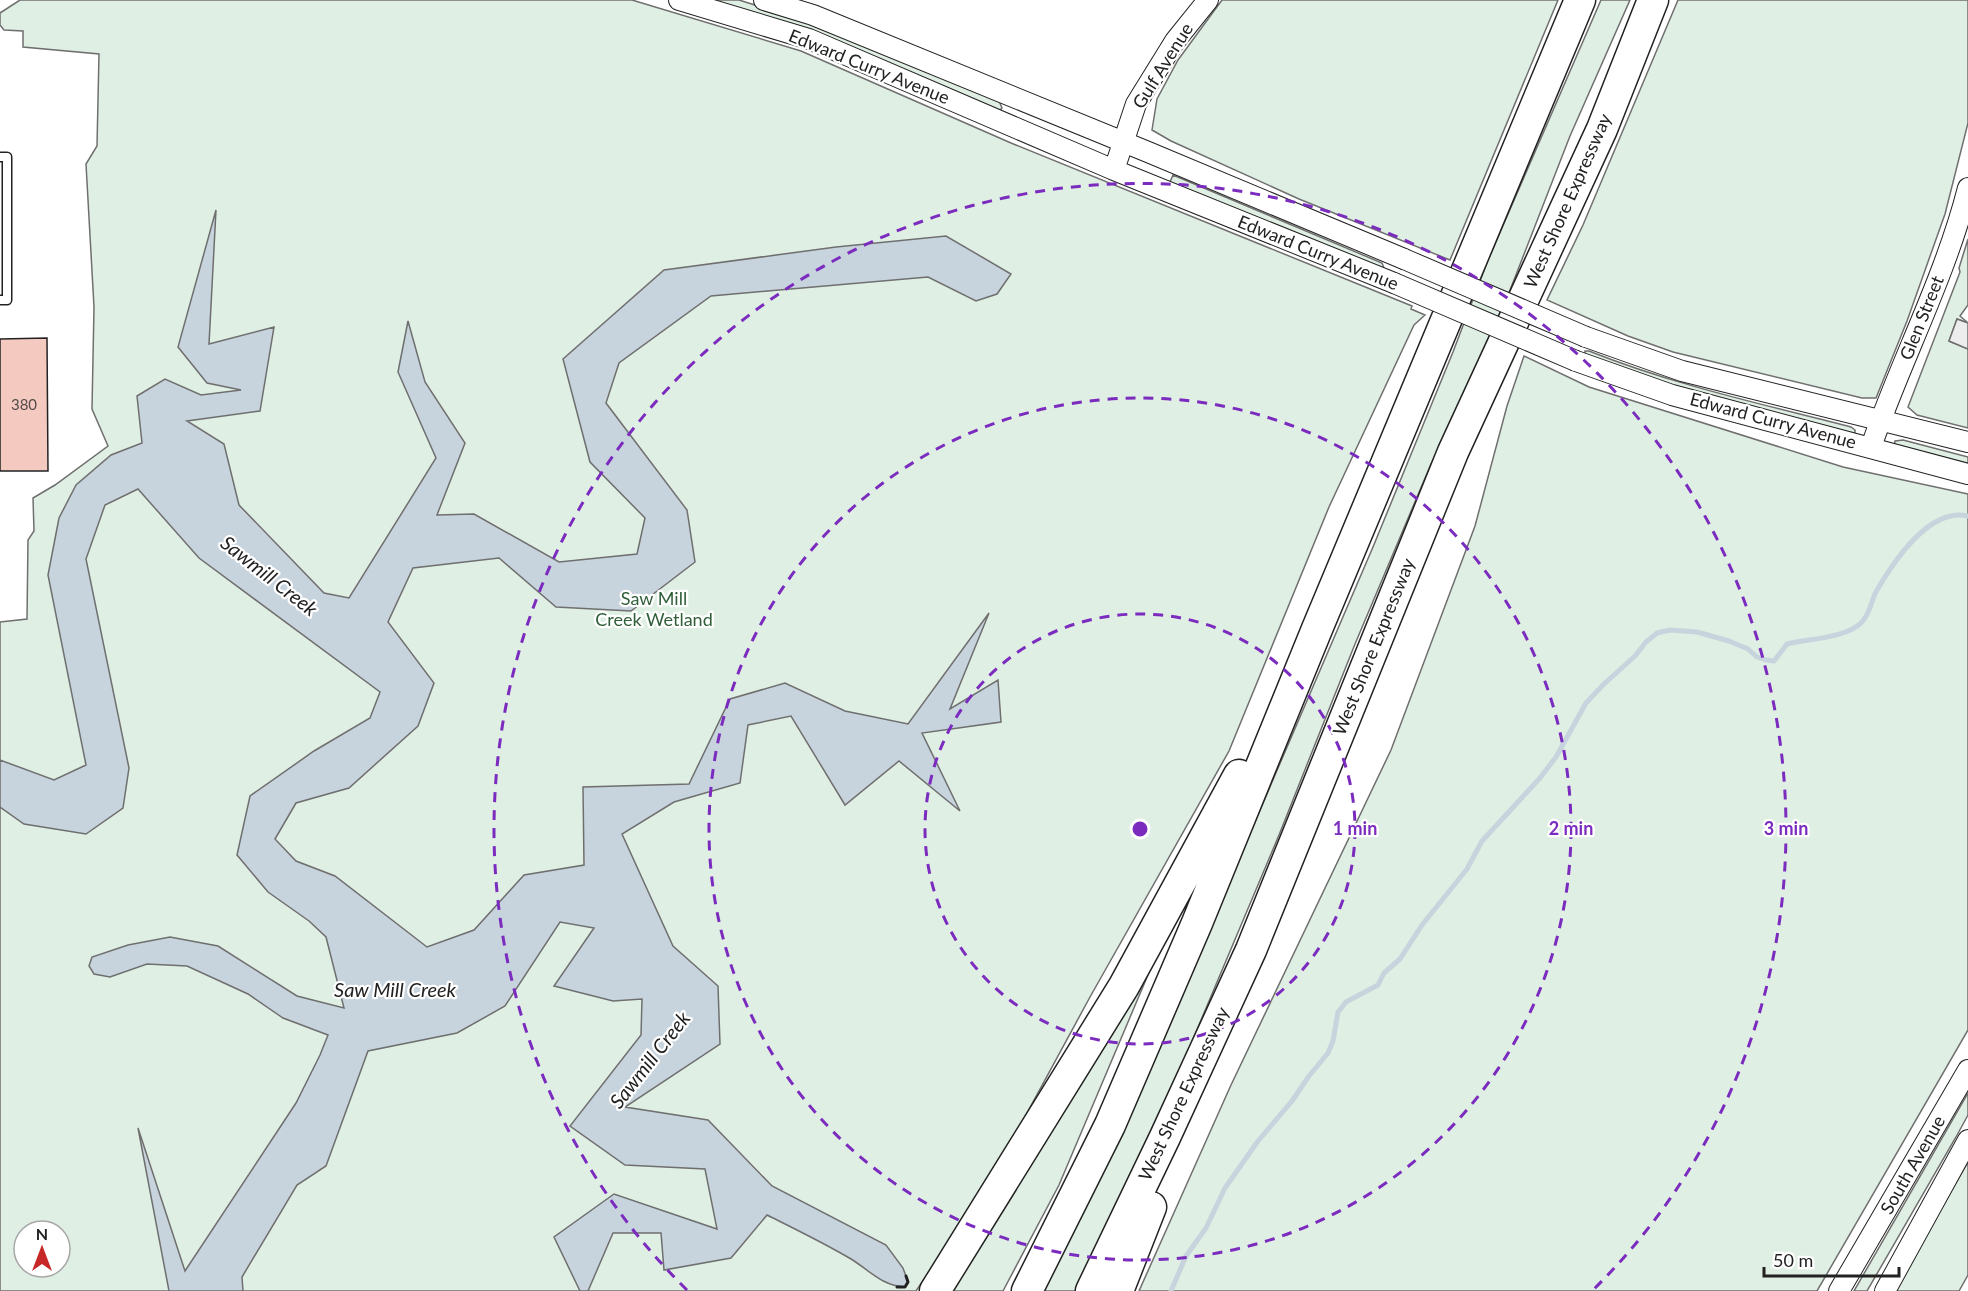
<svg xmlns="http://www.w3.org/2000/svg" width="1968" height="1291" font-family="Lato,sans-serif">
	<rect width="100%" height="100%" fill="#fff"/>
	<path fill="#e0efe3" stroke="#6f6f6f" stroke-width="1.5" fill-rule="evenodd" d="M20,0H632L801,51L1011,143L1412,306L1411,309L1425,315L1414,325L1329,507L1229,751L1090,997L988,1185L916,1291H0V622L27,619L28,540L34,531L33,498L55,485L108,446L92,409L94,307L86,164L97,146L99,54L23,47V31L4,30L0,25V13ZM24,1231H60V1267H24Z
		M702,0H739L790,16L999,101L1002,108L999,111Z
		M1222,0H1558L1450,260L1299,199L1171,141L1152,130L1157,99L1178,60Z
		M1601,0H1630L1570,136L1484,357L1431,464L1355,644L1279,835L1188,1051L1076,1291H1044L1110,1159L1373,547L1453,352L1488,260Z
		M1678,0H1968V123L1945,214L1907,321L1876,398H1862L1673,352L1628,336L1547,300L1583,225Z
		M1173,175L1382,263L1384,268L1380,269L1170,182Z
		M1968,239V305L1960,316L1968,323L1957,319L1949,341L1968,349V428L1917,415L1908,407L1960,272L1959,268Z
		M1589,351C1674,385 1762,404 1851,427L1855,430V434L1852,436L1721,402L1585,355V351Z
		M1524,356L1589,387L1843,467L1968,494V1030L1817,1291H1139L1231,1085L1391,750L1475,526L1507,406Z
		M1903,440L1968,457V468L1894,446L1895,441Z
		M1153,963L1059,1185L1003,1291H940Z
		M1968,1093V1115L1956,1137L1867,1291H1854Z
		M1968,1162V1275L1959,1291H1894Z"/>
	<path fill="#ededed" stroke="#6f6f6f" stroke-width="1.5" d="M1957,319L1968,323V349L1949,341Z"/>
	<path fill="#c7d3dd" stroke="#6f6f6f" stroke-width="1.5" d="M216,210L209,344L274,327L260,411L187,421L224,444L239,505L324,593L349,598L436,458L398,372L408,321L425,382L465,443L437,515L474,514L559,562L637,554L645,518L590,462L563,359L664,270L836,247L946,236L1011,274L997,294L976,301L928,277L711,296L619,363L606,403L687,510L695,562L631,611L556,607L499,558L413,568L388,622L434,683L418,726L349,788L296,803L275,839L296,861L335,876L427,947L474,930L524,875L584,865L583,787L689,784L730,699L785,683L845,711L908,724L989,613L950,709L998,680L1001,722L922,733L960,811L899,761L845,805L791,716L748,725L740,783L674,802L622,834L673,946L718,986L720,1044L625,1107L708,1120L772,1186L886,1245L903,1268L908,1282L905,1287C882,1286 869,1270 851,1259C824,1243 795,1229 767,1215L731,1258L664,1270L661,1233H613L588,1291H580L554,1237L614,1194L717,1229L705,1169L625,1165L570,1126L641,1035L642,999L613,1001L554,986L594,928L560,922L505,1006L457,1033L368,1051L326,1166L297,1185L242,1277L243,1291H169L138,1128L185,1271L296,1103L320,1055L328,1035L283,1018L248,994L187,966L147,964L110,977L94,974L89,966L92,957L128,945L170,937L218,946L297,996L344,1008L326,937L309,921L268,892L237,855L250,796L314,751L370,718L380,692L199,558L138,489L105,505L86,559L129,768L123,808L86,834L24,824L0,807V760L54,780L86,765L48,575L59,518L76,485L111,455L142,443L137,396L165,379L201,395L241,390L207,383L178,347Z"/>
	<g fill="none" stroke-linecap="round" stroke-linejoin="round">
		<path stroke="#c7d3dd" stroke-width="5" d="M1171,1291L1186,1256L1206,1228L1225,1188L1258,1141L1292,1101L1309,1076L1328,1053L1333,1041L1338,1012L1346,1002L1378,985L1384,973L1400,959L1422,925L1467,869L1482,841L1540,778L1556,757L1586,703L1604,684L1635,656L1646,642L1657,633L1670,630L1697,632L1729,641L1748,649L1757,657L1766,660L1774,661L1787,644C1807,639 1846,638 1861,623C1871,613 1871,600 1877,590C1894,561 1930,507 1968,516"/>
	</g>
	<path fill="#f3c9c0" stroke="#222" stroke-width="1.5" d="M47,338L48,471H0V339Z"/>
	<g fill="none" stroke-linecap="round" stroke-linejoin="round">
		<g stroke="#222" stroke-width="11">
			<path id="service" d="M0,157H7V300H0"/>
		</g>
		<g stroke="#222" stroke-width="22">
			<path id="tertiary" d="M679,0L809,39L1114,170L1394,283
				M764,0L813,15L1148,152L1404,259
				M1114,170L1136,104L1175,41L1208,0
				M1586,337L1682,371L1968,442
				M1576,361L1672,395L1968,474
				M1871,447C1901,360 1945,278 1968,188
				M1839,1291L1968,1070
				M1885,1291L1968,1140"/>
		</g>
		<g stroke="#222" stroke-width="33">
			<path id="motorway" d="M935,1291L1124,986L1239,775
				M1027,1291L1110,1125L1197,923L1317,629L1580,0
				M1091,1291L1165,1137L1251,950L1453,452L1602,129L1653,0
				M1118,1291L1151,1207"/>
		</g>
		<use href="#service" stroke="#fff" stroke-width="8"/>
		<use href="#tertiary" stroke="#fff" stroke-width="20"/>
		<use href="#motorway" stroke="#fff" stroke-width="30"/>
		<g stroke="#222" stroke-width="22" stroke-linecap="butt">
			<path id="tertiary-bridge" d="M1404,259L1586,337
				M1394,283L1576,361"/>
		</g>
		<use href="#tertiary-bridge" stroke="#fff" stroke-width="20"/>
		<path stroke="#222" stroke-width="3" d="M897,1287H905L908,1282L906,1276"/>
	</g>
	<g fill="none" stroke="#7b2cbf" stroke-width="3" stroke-dasharray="10 8">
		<circle cx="1140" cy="829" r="215"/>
		<circle cx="1140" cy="829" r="431"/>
		<path d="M687 1290A646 646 0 1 1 1593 1290"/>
	</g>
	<g text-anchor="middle" stroke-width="4.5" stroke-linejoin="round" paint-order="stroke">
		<g font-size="15" fill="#564c4a">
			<text x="24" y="410">380</text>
		</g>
		<g font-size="18" fill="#222" stroke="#fff">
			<text transform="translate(1163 66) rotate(-58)" y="6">Gulf Avenue</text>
			<text transform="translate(869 67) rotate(22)" y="6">Edward Curry Avenue</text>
			<text transform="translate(1568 201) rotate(-66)" y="6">West Shore Expressway</text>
			<text transform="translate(1318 253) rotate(22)" y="6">Edward Curry Avenue</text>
			<text transform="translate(1922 318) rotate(-68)" y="6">Glen Street</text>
			<text transform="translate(1773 421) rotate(15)" y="6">Edward Curry Avenue</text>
			<text transform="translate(1374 647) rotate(-68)" y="6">West Shore Expressway</text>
			<text transform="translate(1184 1094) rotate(-65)" y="6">West Shore Expressway</text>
			<text transform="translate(1913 1165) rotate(-60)" y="6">South Avenue</text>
		</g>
		<g font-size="18" fill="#2f5e38" stroke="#fff">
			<text x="654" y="605">Saw Mill<tspan x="654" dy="21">Creek Wetland</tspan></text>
		</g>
		<g font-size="20" font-style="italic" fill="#222" stroke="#fff">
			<text transform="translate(269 576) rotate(38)" y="7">Sawmill Creek</text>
			<text x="395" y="997">Saw Mill Creek</text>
			<text transform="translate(650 1060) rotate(-52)" y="7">Sawmill Creek</text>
		</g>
	</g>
	<circle cx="1140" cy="829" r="9" fill="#7b2cbf" stroke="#fff" stroke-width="3"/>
	<g font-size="18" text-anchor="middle" font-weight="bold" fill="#7b2cbf" stroke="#fff" stroke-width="4.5" stroke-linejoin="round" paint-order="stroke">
		<text x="1355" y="835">1 min</text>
		<text x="1571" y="835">2 min</text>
		<text x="1786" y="835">3 min</text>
	</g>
	<g transform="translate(42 1249)"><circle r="28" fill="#ffffff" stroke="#a7a7a7" stroke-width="1.5"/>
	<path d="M0-4.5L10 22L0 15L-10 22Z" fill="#c62828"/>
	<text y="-9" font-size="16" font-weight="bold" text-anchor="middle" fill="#222222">N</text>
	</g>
	<path d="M1764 1267v9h135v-9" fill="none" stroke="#222222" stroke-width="3"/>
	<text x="1773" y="1267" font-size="18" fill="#222222" stroke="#ffffff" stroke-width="4.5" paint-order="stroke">50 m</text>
</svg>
